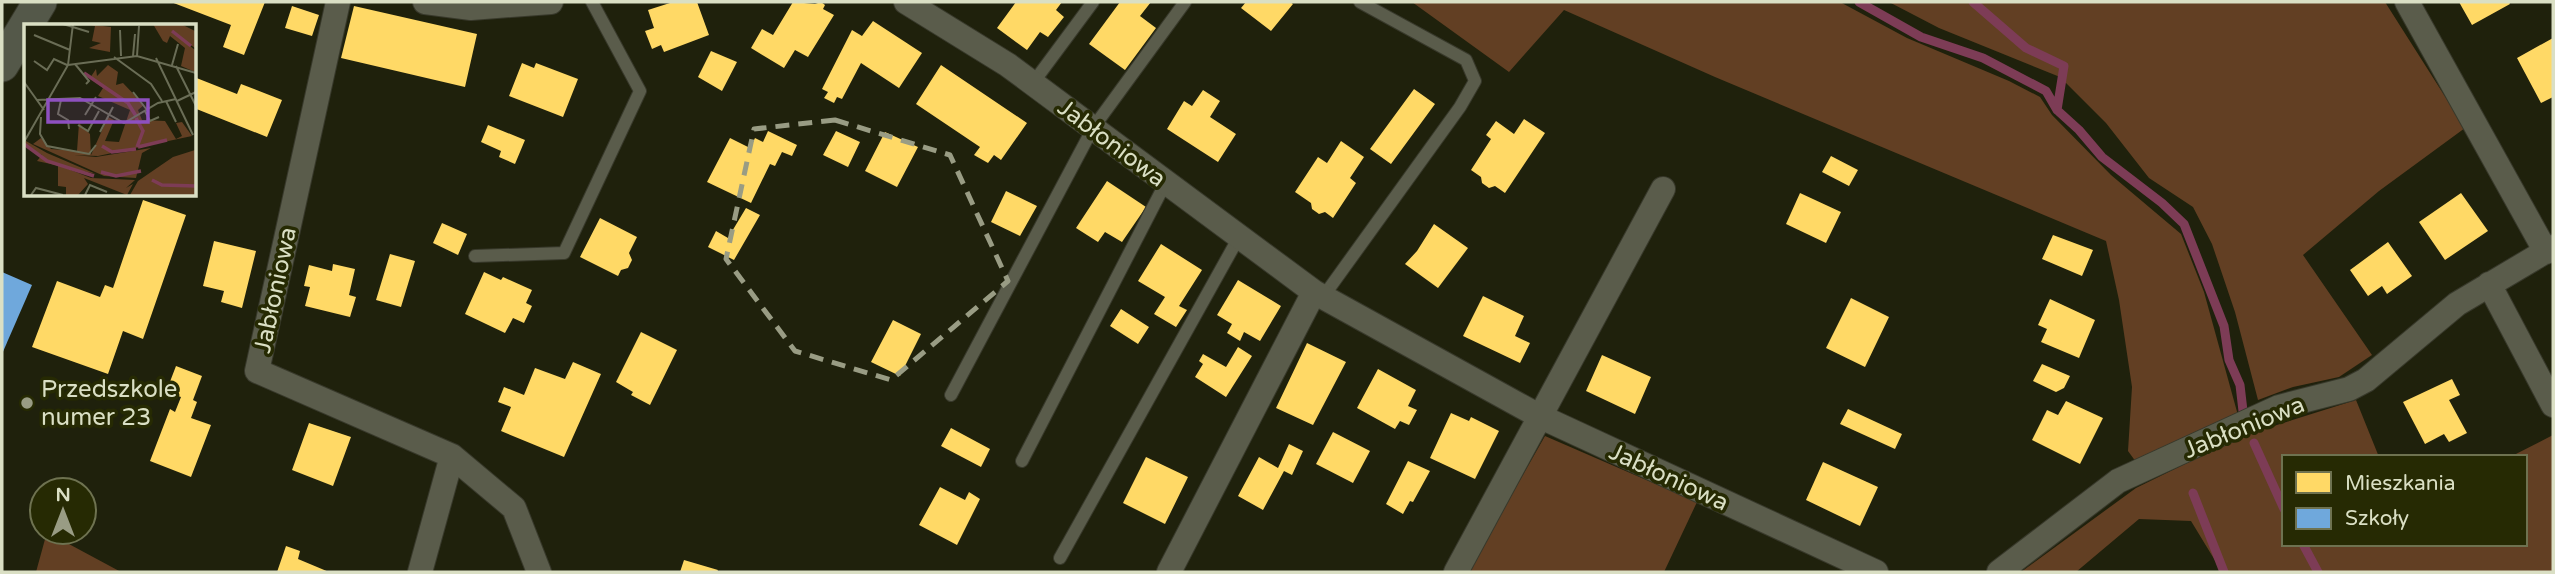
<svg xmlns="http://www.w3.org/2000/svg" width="2555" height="574" font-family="'Varela Round',sans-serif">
	<rect width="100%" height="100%" fill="#1f210c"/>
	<path fill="#623f23" d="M1412,2H1840L1907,38L2009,81L2040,97L2052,115L2111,175L2181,234L2204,292L2239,419L2136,462L2128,451L2132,387L2119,300L2106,241L1715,77L1564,10L1509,72Z
		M1889,2H2385L2465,128L2379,191L2303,255L2372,355L2339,377L2293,387L2258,400L2235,312L2212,244L2193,207L2149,178L2106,123L2060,77L1939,28Z
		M2356,400L2379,457H2284V544H2525V457H2510L2553,435V572H2222L2191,521L2139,519L2076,572H2021L2136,488L2242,436Z
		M1545,436L1697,502L1664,572H1468Z
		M47,532L54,536L121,572H36Z"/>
	<path fill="#ffd966" d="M171,2H265L244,55L223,47L231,25Z
		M673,2H697L709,35L664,52L661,45L652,49L645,31L654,28L648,10Z
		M793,2L815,4L821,2L825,5L823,9L834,15L808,57L795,50L784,68L751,48L762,29L773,35Z
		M1016,2H1062L1056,10L1064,17L1048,37L1040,32L1027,50L997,28Z
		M1120,2H1151L1140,16L1156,28L1125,70L1089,44Z
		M1246,2H1290L1293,4L1271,31L1241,8Z
		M2459,2H2509L2510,4L2472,25Z
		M292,6L319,15L312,36L285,28Z
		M354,6L477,34L465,87L341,58Z
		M873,21L922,53L899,88L861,63L842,99L837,97L834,103L824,98L828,92L822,89L852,30L862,36Z
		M2553,38V97L2541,103L2517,58Z
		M711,51L737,62L722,91L698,77Z
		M522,63L534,68L536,63L578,79L563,117L509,96Z
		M941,65L1027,123L1001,160L994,155L988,163L974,155L980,147L916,104Z
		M194,77L237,94L241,84L282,100L267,137L194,108Z
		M1414,89L1435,104L1391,164L1370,149Z
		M1203,90L1220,101L1210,117L1236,134L1218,162L1167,129L1184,101L1192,106Z
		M1524,119L1545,133L1505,193L1495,186L1489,188L1482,183L1481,177L1471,170L1491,139L1486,135L1496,121L1514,134Z
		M488,125L525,140L515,164L499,157L501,151L481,142Z
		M768,131L797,145L792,156L782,152L775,166L770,164L751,203L707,182L730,138L750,148L755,138L763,142Z
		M836,131L860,142L848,167L823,155Z
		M885,132L918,147L897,187L865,171Z
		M1341,141L1364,157L1350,178L1356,183L1333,218L1325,212L1319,214L1312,209L1311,203L1295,192L1318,157L1327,163Z
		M1831,156L1858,170L1849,186L1822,172Z
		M1107,181L1146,207L1122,242L1105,232L1098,242L1076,228Z
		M1006,191L1037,206L1020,236L991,222Z
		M1800,193L1841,212L1826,243L1786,224Z
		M2461,193L2488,231L2445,260L2419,222Z
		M143,200L186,215L143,339L123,331L108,374L32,347L57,281L100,297L105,285L113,288Z
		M746,208L760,215L734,260L708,247L716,231L728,238Z
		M600,218L637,237L629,253L632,260L628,268L621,270L618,276L580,257Z
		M442,223L467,234L458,255L433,243Z
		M1434,224L1468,248L1438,288L1405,264L1417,251Z
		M2053,235L2093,250L2082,276L2042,259Z
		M214,241L256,251L242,308L221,302L224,291L203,286Z
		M2388,242L2412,276L2387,294L2382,286L2368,296L2350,270Z
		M1161,244L1202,270L1179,306L1187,310L1176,327L1154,314L1165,297L1138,281Z
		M390,254L415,261L401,307L376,300Z
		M333,264L355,269L349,295L356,297L350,317L305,306L310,287L304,286L309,265L332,271Z
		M484,272L501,280L503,277L532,290L526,303L532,306L524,323L513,318L505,333L465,314Z
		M1238,280L1281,306L1260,341L1244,332L1240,341L1227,333L1232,324L1217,315Z
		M1483,296L1524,316L1515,336L1530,343L1520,363L1463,336Z
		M1851,298L1889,317L1865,367L1826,348Z
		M2050,299L2095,320L2079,358L2041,342L2047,329L2038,325Z
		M1121,309L1149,327L1138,344L1110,326Z
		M893,320L921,334L900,376L871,362Z
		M641,332L677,350L650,405L631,395L633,392L616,382Z
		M1307,343L1346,362L1313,425L1276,408Z
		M1238,347L1252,356L1226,397L1195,377L1203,364L1199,361L1203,354L1226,367Z
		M1602,355L1651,377L1635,414L1586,391Z
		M573,362L601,374L564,457L501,431L511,407L498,402L504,387L524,395L535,368L565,379Z
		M2042,364L2070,376L2064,388L2056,392L2033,381Z
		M176,366L202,376L193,400L197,402L191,418L211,425L191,477L150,461L170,409L175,412L181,397L166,392Z
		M1378,369L1416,390L1408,406L1417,410L1409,425L1400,421L1395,429L1357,408Z
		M2452,379L2460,395L2449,400L2467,433L2449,442L2444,434L2425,444L2403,402Z
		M2066,401L2103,418L2080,464L2032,440L2047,410L2058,415Z
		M1848,409L1902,434L1895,449L1840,424Z
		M1451,413L1469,421L1471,417L1499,431L1475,479L1430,458Z
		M309,423L351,437L333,486L292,470Z
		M951,428L990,449L981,467L941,446Z
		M1333,432L1370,451L1353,483L1316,464Z
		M1289,444L1303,451L1292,475L1284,471L1263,510L1238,496L1259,457L1278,468Z
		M1146,457L1188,477L1165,524L1123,503Z
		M1408,461L1430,471L1413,502L1410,501L1403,514L1386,504Z
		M1823,462L1878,487L1860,526L1806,500Z
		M940,487L965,500L969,492L980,499L957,545L919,525Z
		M286,546L300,551L298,559L329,572H277Z
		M684,560L718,570L717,572H680Z"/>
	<path fill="#6fa8dc" d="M2,272L32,285L2,354Z"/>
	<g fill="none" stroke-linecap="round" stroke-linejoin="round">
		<path stroke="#7d3c56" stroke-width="9" d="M1859,2L1921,37L1983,58L2046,91L2057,110L2079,130L2102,157L2162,203L2184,224L2224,326L2229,360L2240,385L2243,411
			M1973,2L2026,48L2064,66L2057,110
			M2254,443L2284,509
			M2193,493L2224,572
			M2303,544L2318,572"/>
		<g stroke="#38392b" stroke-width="14">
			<path id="lane" d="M1033,83L1093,2
				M475,256L564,253L640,91L592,2
				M1323,297L1460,107L1475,81L1466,60L1360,2
				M951,395L1093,128L1185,2
				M1022,461L1166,182
				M1060,558L1239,237"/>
		</g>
		<g stroke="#38392b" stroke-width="26">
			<path id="street" d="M338,2L257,371L452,456L514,508L539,572
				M425,2L471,8L551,2
				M906,2L1008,65L1314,292L1539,416L1876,572
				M2407,2L2546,252
				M2489,284L2553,405
				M420,572L452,456
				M1169,572L1314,292
				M1456,572L1663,189
				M1999,572L2118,481L2279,407L2349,389L2366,380L2457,304L2553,247"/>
		</g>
		<g stroke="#38392b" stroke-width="35">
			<path id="secondary" d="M2,65L40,2"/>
		</g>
		<use href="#lane" stroke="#5a5c4b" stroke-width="12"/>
		<use href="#street" stroke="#5a5c4b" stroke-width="24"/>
		<use href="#secondary" stroke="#545849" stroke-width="33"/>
	</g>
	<path fill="none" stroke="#999c84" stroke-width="5" stroke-dasharray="14 9" stroke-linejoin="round" d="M835,120L950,155L1008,281L891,380L795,351L726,259L754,129Z"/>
	<circle fill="#999c84" stroke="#262a03" stroke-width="2.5" cx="27" cy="403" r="7"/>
	<g text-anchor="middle" stroke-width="7" stroke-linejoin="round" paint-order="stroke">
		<g font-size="24" fill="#dadfc4" stroke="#262a03">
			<text transform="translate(1112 143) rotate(37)" y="8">Jabłoniowa</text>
			<text transform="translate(275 290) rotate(-78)" y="8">Jabłoniowa</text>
			<text transform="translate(2244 427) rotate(-22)" y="8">Jabłoniowa</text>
			<text transform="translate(1669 477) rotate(25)" y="8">Jabłoniowa</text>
		</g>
		<g font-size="24" fill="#dadfc4" stroke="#262a03" text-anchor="start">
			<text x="41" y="397">Przedszkole<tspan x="41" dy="28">numer 23</tspan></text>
		</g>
	</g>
	<g transform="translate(24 24)">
		<rect width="172" height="172" fill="#1f210c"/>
		<path d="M63,0L87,3L86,28L65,24L77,19L68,17L71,2ZM129,0H157L171,7V24L151,10L171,26V48L157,42L161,24L146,12L143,19L139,17ZM84,41L94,48L92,61L99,59L120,81L114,86L118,96L141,97L152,115L158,112L152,99L158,98L168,112L74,132L50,131L72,133L127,124L118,129L112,154L80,152L9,120L17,114L27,125L53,127L55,99L66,110L67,131L84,93L90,96L81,117L95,118L106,86L74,72L79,64L66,54L72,45L73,52ZM2,117L23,129L72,150L13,137L18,131L0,122ZM171,126V171H106L114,157L149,133ZM34,141L67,154L111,156L102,164L109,160L103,171L60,154L64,160L54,171H42V163L34,162Z" fill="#623f23"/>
		<path fill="none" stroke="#7d3c56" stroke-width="3.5" d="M148,7L167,22M60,49L104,79L112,92M112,94L119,107L113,123M0,120L23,137L70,152M78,122L88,128L112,125M114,123L143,116M77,148L92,152L117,147M128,156L138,161L172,162"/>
		<path fill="none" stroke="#6a6d56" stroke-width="2" d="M39,0L65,8M96,6L97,32M10,11L46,26M109,32L111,10M113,32L115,2M90,33L127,60L138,77M132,34L169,111M10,37L23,46L30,35L43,41M51,40L65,57L62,60M44,41L113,32L172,49M148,41L154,20M152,42L172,82M0,58L20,86M109,68L123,86M13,76L56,74L100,99L134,79L152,75M37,76L34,90L44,96L45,105M142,77L152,98M153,77L172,68M121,87L126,97L135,93M61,91L72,73M17,93L16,110L23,122L65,130L72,121M54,101L64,107L75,87M76,108L89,83M0,118L44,41L49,0M7,171L12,164L39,171M61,171L66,161L83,168"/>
		<path fill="#8e50c0" fill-opacity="0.15" stroke="#8e50c0" stroke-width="3.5" d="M24,76H124V98H24Z"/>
		<rect width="172" height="172" fill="none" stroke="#dadfc4" stroke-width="3.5"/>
	</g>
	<rect width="2555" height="574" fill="none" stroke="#dadfc4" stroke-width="7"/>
	<rect x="2282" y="455" width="245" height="91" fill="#262a03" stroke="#6e7250" stroke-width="2"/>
	<rect x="2296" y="472" width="35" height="21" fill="#ffd966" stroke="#6e7250" stroke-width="2"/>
	<text x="2345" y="490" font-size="21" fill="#dadfc4">Mieszkania</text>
	<rect x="2296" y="508" width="35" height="21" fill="#6fa8dc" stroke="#6e7250" stroke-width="2"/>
	<text x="2345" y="525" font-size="21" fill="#dadfc4">Szkoły</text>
	<g transform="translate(63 511)"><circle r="33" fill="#262a03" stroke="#6e7250" stroke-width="2"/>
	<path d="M0-5L12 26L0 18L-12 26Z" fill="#999c84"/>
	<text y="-10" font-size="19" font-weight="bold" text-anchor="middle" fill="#dadfc4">N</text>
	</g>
</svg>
